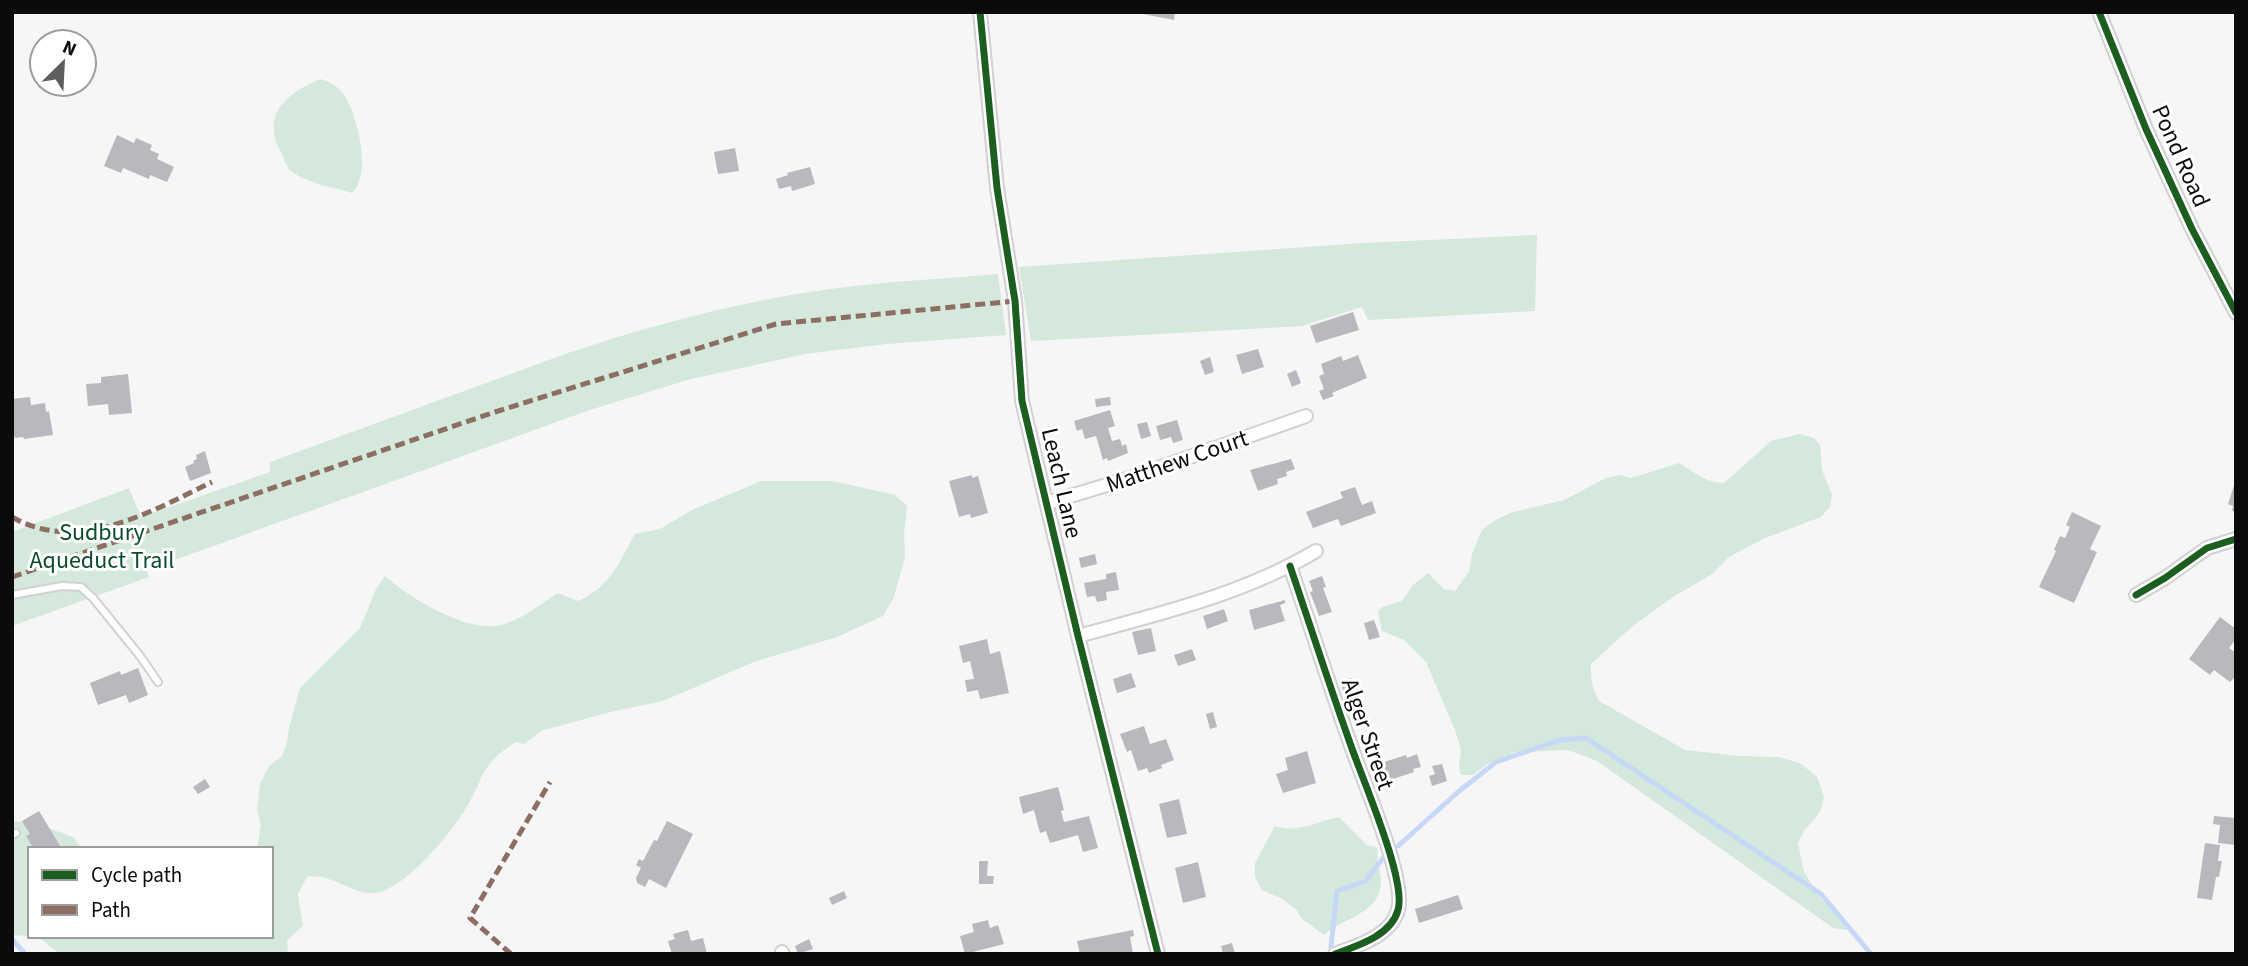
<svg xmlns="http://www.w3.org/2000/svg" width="2248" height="966" font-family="'Source Sans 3',sans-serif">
	<rect width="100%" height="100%" fill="#f6f6f6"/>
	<path fill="#d4e9dc" d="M320,79C331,82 340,87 346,98C358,120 372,173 352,193C333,187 308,184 291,171C286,167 284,158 281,152C260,115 287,93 320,79Z
		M1537,235L1535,311L1368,320L1362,307L1302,326L1031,341L1019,267L1364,243Z
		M998,274L1006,335L887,344L805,354L687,380L590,410L147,570L149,577L12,626V532L129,488L141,517L270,472V462L568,353C664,321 763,295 864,285C909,280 953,278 998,274Z
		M1800,434L1814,438L1820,445L1822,470L1832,495L1830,507L1821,517L1765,538L1729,557L1712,574L1673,597L1634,625L1591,664C1591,679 1592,689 1599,701L1685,750L1739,756L1779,757L1800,763L1817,777L1824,797L1820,812L1804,831L1798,843L1804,872L1821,899L1848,924L1847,930L1833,928L1597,761L1568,750L1515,752L1487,764L1473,775H1461L1459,767L1461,749L1455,730L1426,662L1404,640L1382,631L1378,612L1382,607L1402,601L1413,585L1428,573L1444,589L1455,591L1469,572L1472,554L1482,530L1495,520L1513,512L1564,500L1606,478L1620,475L1631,478L1679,463C1697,473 1703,482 1724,483L1771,441Z
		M761,481H833L895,495L907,506L904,534L905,557L894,597L883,616L837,637L754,662L663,701L610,712L541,731L524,744L516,742C479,765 485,777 465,810C449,835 410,883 380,892C355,899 332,871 307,877L298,894L303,926L287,940L288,954H60L37,936H271V849H257L261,825L257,809L260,784L269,766L282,756L287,743L289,728L300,688L360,628L376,589L385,576C409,598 463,630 496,626C519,622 539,605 558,593L578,601C611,586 618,564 635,534L660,529L694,509Z
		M1339,817L1367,845L1378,848C1376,862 1380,867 1381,880C1382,914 1343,917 1324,935L1301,918L1297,910L1282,899L1262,890L1255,877V863L1275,826C1294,834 1319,821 1339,817Z
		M30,821L73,837L82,849H30V936L12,935V822Z"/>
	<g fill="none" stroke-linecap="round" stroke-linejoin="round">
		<path stroke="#c6d8f6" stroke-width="5" d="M1398,846L1458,792L1496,762L1560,740L1586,738L1821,894L1871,954
			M12,939L25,954
			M1331,947L1337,891L1366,881L1383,858"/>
	</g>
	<path fill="#bbb7be" d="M1133,12H1175L1174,20Z
		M117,135L134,143L136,138L152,145L150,150L159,154L157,159L174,167L167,182L150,175L149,179L123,168L121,173L104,166Z
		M735,148L739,171L718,174L714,152Z
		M810,167L815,184L792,191L791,186L779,189L776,179L788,175L787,173Z
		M1353,312L1359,330L1316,343L1310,326Z
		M1258,349L1264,367L1242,374L1236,355Z
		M1358,355L1367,378L1332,393L1334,396L1323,400L1319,391L1324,389L1319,376L1324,374L1321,364L1341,356L1343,361Z
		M1210,357L1214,372L1205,375L1200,361Z
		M1296,370L1301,383L1292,387L1287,374Z
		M128,374L132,413L109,415L108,404L88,406L86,384L101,383V377Z
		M30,397L31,405L45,403L46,412L49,411L53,435L24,439L23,437L15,438L12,428V399Z
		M1110,397L1111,405L1096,407L1095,399Z
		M1110,410L1115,426L1108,428L1112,441L1120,439L1122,446L1126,444L1128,453L1108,461L1107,458L1103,460L1096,436L1085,439L1082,429L1077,431L1074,421Z
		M1177,420L1183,440L1173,443L1171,437L1160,440L1156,426Z
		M1147,422L1151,436L1141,439L1137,424Z
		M205,451L211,473L190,481L185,467L194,463L193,461L197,459L196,455Z
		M1291,459L1295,469L1286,472L1287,476L1277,479L1278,484L1258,491L1250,470Z
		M972,475V478L978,476L988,513L971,518L970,514L959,517L949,481Z
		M2235,482H2236V512L2232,511L2233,506L2228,504Z
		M1355,487L1362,505L1372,501L1376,513L1341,526L1338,519L1313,528L1306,512L1343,498L1340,492Z
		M2072,512L2101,526L2090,549L2097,552L2074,603L2039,587L2056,551L2054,550L2060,536L2065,538L2070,527L2066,525Z
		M1095,554L1097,564L1081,568L1079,558Z
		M1116,572L1119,590L1106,592L1107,600L1097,602L1095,596L1087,597L1084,583L1106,579V574Z
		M1322,576L1326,587L1323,588L1332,612L1319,616L1310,592L1313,591L1309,581Z
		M1285,600V603L1280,605L1285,621L1254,630L1249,610Z
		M1224,609L1228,621L1207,629L1203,616Z
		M2220,617L2236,629V639L2229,648L2236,653V679L2234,678L2230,682L2214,670L2210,675L2189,659Z
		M1374,620L1380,637L1369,640L1364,623Z
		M1151,628L1156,651L1138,655L1132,632Z
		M987,639L990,654L1000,651L1009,693L980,699L978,690L967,692L965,680L974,679L970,661L963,663L959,646Z
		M1192,649L1196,660L1178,666L1174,655Z
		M138,668L148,695L129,703L126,695L98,705L90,683L120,671L121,675Z
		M1131,673L1136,687L1117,693L1113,679Z
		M1352,678L1355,691L1343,693L1341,680Z
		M1213,712L1217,727L1210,729L1206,714Z
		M1144,726L1150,744L1166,739L1174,760L1161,765L1162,768L1149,773L1147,768L1138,771L1131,750L1127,752L1120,734Z
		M1307,751L1316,783L1283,793L1276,774L1288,770L1285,758Z
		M1417,754L1421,767L1413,769L1414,772L1384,782L1379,768L1385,766L1384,762L1406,755L1407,758Z
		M1442,764L1447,781L1432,786L1429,776L1435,774L1432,766Z
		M205,779L210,787L198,794L193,787Z
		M1058,787L1064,810L1061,811L1064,822L1089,816L1098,848L1083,852L1078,835L1050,843L1046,831L1040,833L1034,810L1023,814L1019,797Z
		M1179,799L1187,834L1167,838L1159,804Z
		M39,811L62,849H34L26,836L30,834L22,821Z
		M2214,816L2236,818V845L2218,843L2220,825L2213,824Z
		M667,821L693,834L666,888L649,879L645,887L637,883L636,878L641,868L636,865L639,859L643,861L654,840L657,841Z
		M2205,843L2220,845L2218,861H2222L2219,877H2216L2212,900L2197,898Z
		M979,861H988L987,876H994L993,884H979Z
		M1198,862L1206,897L1183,903L1175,868Z
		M844,891L847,898L832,905L829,898Z
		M1458,895L1463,909L1419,923L1415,909Z
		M988,920L990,928L998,925L1004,944L965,954L960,936L974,932L972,924Z
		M688,930L691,941L703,938L707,954H672L668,941L675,939L673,934Z
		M1133,930L1134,936L1130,937L1133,954H1080L1077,941Z
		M809,939L813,949L798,954L795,946Z
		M1232,943L1235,954H1223L1221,946Z"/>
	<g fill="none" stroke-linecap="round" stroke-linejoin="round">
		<g stroke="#d1d1d1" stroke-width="10">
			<path id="lane" d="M12,595L62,586L81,587L93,598L140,656L158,682
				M12,835L16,833"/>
		</g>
		<g stroke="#d1d1d1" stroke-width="16">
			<path id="street" d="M980,12L997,188L1015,301L1022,401L1078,636L1158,954
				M2099,12L2146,129L2192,229L2236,313
				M1047,503L1130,478L1306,416
				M1290,566C1310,625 1329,684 1350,743C1361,776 1407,880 1398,910C1391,936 1357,946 1335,954
				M2136,595L2165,578L2207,548L2236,539
				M1078,636C1161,613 1242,595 1316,551
				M782,952L783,954"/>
		</g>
		<use href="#lane" stroke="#fefefe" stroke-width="6"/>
		<use href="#street" stroke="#fefefe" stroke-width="12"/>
		<path stroke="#8d6e63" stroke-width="5" stroke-dasharray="10 5" stroke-linecap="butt" d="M12,517C78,555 152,511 212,482
			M12,577L495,412L776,324L1015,301
			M511,954L470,918L550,782"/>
		<g stroke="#fff" stroke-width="11">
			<path id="cycleway" d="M980,12L997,188L1015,301L1022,401L1078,636L1158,954
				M2099,12L2146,129L2192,229L2236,313
				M1290,566C1310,625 1329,684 1350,743C1361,776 1407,880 1398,910C1391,936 1357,946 1335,954
				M2136,595L2165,578L2207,548L2236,539"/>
		</g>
		<use href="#cycleway" stroke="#1b5e20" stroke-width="7"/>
	</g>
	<g text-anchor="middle" stroke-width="6" stroke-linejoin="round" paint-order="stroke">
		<g font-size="24" fill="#0b0b0c" stroke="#fff">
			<text transform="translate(2181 156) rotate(66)" y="8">Pond Road</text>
			<text transform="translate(1177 461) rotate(-19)" y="8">Matthew Court</text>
			<text transform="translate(1062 483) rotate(77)" y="8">Leach Lane</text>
			<text transform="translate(1368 734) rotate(71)" y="8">Alger Street</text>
		</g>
		<g font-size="24" fill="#0c4b2f" stroke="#fff">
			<text x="102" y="540">Sudbury<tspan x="102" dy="28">Aqueduct Trail</tspan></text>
		</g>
	</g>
	<rect width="2248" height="966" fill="none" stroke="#0b0b0c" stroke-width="28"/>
	<rect x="28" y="847" width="245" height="91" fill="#ffffff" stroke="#9d9d9e" stroke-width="2"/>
	<rect x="42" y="870" width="35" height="10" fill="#1b5e20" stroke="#9d9d9e" stroke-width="2"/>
	<text x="91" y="882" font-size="21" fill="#0b0b0c">Cycle path</text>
	<rect x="42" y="905" width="35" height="10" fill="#8d6e63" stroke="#9d9d9e" stroke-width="2"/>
	<text x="91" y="917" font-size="21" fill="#0b0b0c">Path</text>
	<g transform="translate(63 63) rotate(24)"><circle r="33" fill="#ffffff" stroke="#9d9d9e" stroke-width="2"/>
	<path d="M0-5L12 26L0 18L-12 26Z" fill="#5d5d5e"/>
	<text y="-10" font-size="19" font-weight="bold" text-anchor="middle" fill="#0b0b0c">N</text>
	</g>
</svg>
